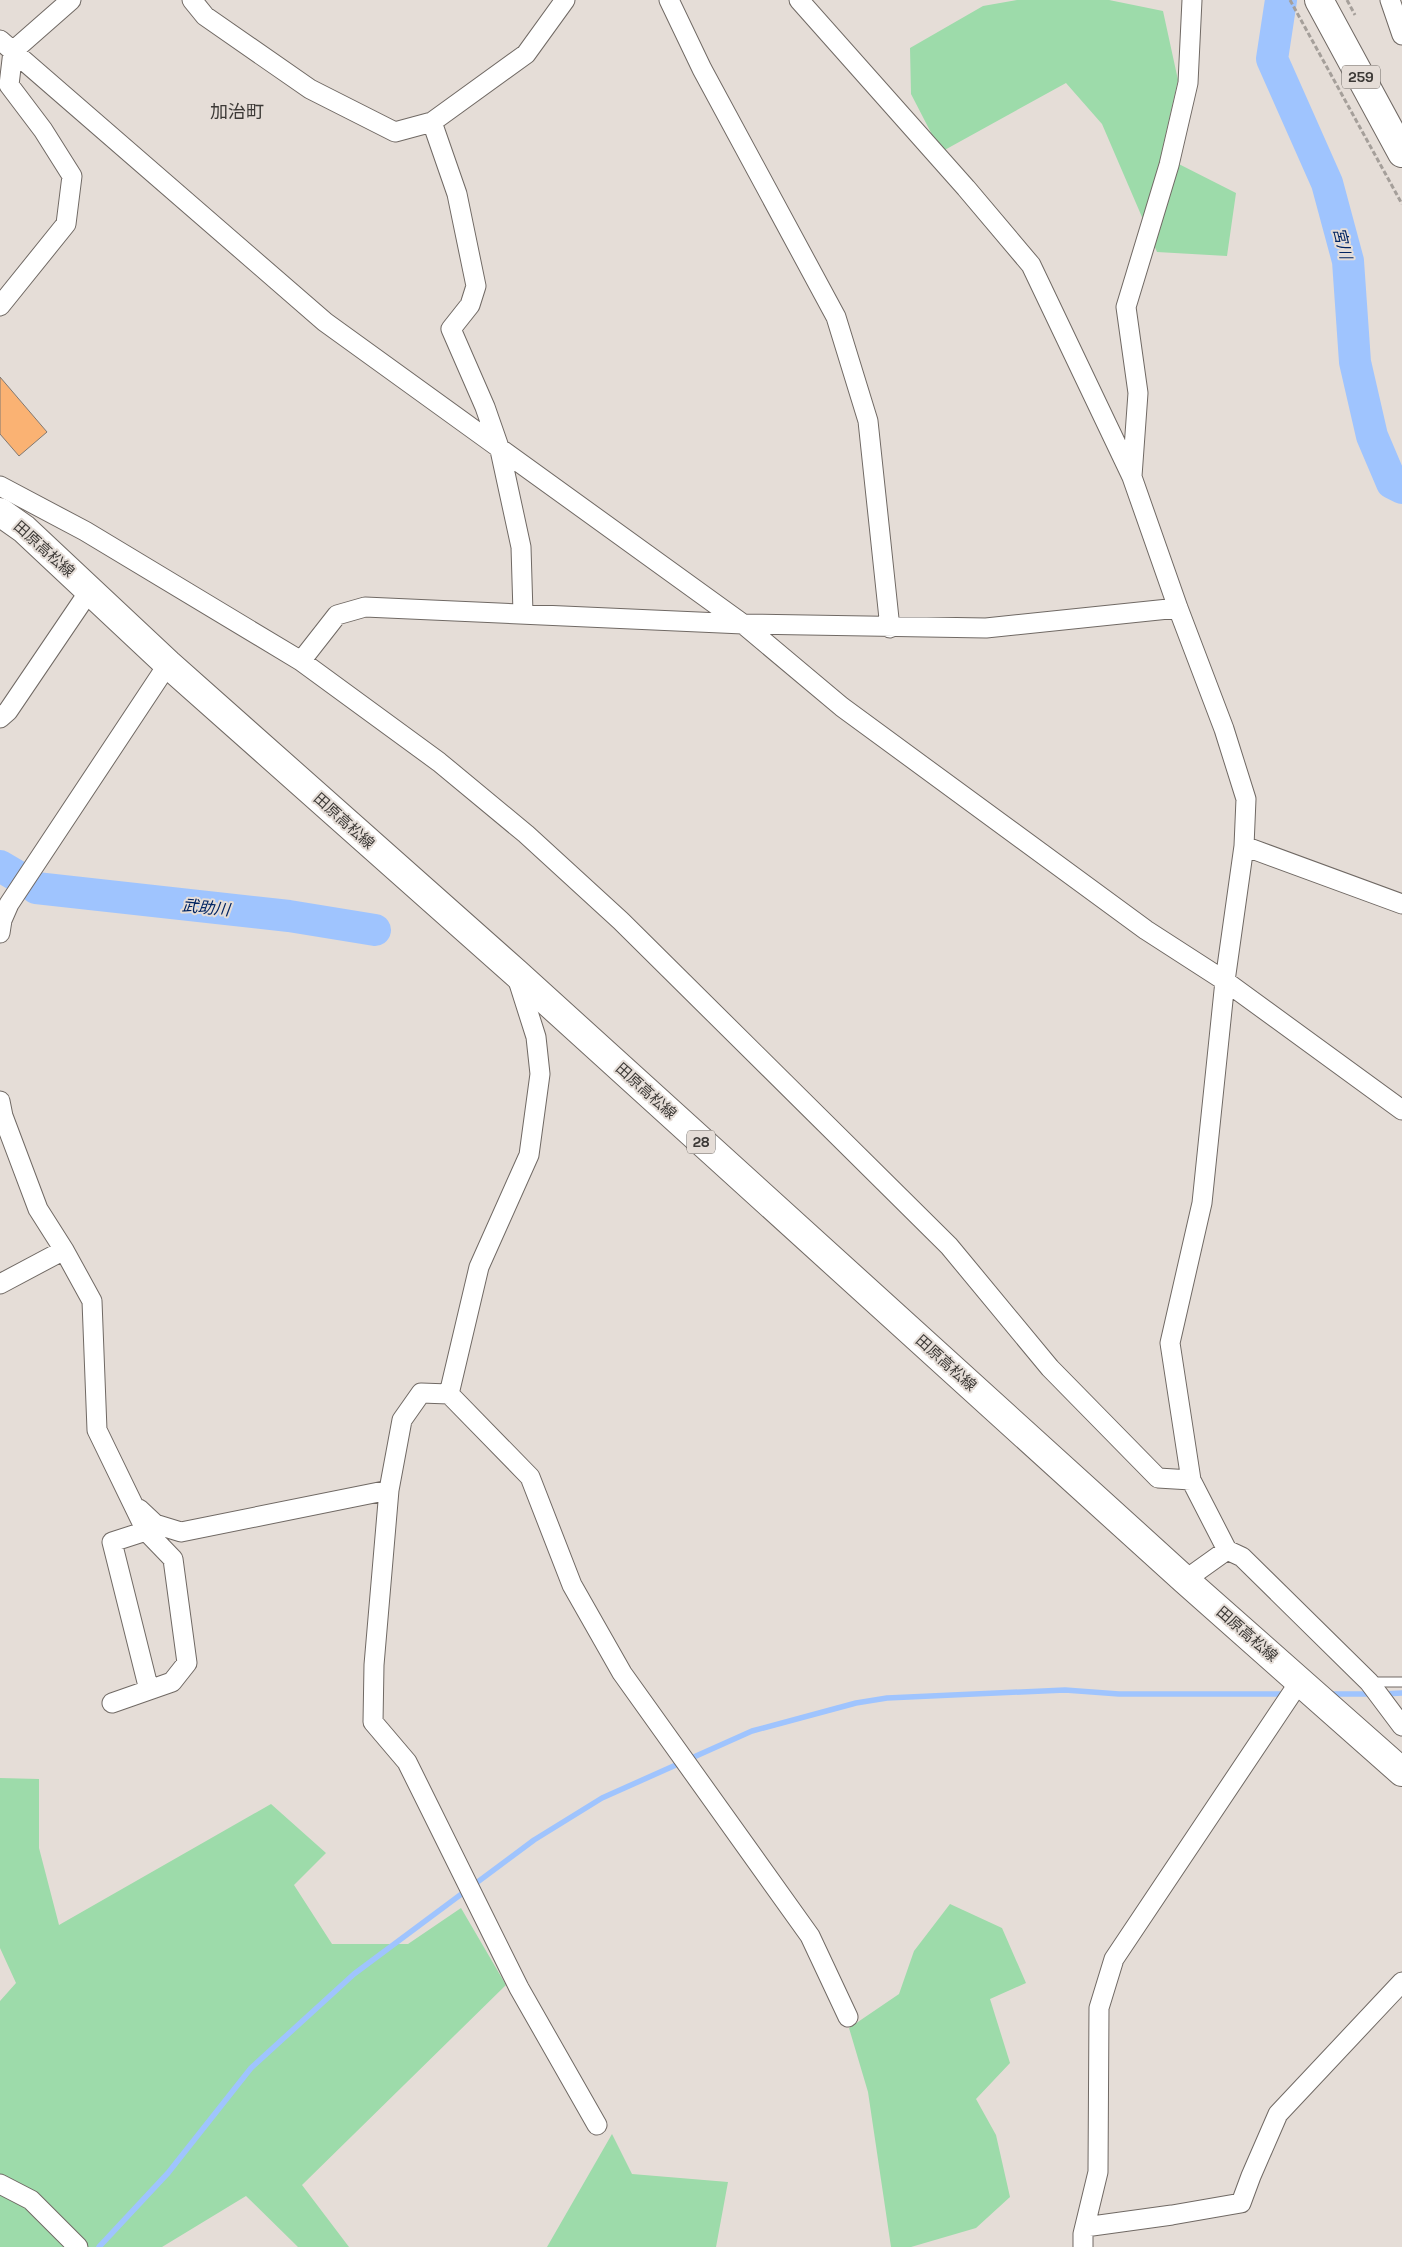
<svg xmlns="http://www.w3.org/2000/svg" width="1402" height="2247" font-family="'Space Grotesk','Noto Sans JP',sans-serif">
	<rect width="100%" height="100%" fill="#e5ddd7"/>
	<path fill="#9ddbaa" d="M1017,0H1109L1163,11L1178,80L1161,155L1236,193L1227,256L1157,252L1102,124L1066,83L941,152L911,94L910,48L983,6Z
		M0,1778L39,1779V1848L59,1925L271,1804L326,1853L294,1885L332,1944H408L461,1908L506,1985L302,2185L349,2247H298L246,2196L162,2247H0V2001L16,1983L0,1948Z
		M950,1904L1002,1928L1026,1983L990,1999L1010,2063L976,2099L996,2135L1010,2197L976,2228L911,2247H891L868,2092L849,2028L899,1994L914,1951Z
		M612,2134L632,2174L728,2182L716,2247H547Z"/>
	<g fill="none" stroke-linecap="round" stroke-linejoin="round">
		<path stroke="#9fc4fe" stroke-width="5.5" d="M1327,1694H1372
			M1384,1694L1402,1693
			M99,2247L168,2173L251,2068L354,1974L534,1840L602,1798L752,1731L856,1703L887,1698L1065,1690L1119,1694H1287"/>
		<path stroke="#9fc4fe" stroke-width="32" d="M1281,0L1272,59L1327,183L1348,261L1355,362L1372,436L1392,483L1402,488
			M0,866L17,876
			M36,888L289,916L375,930"/>
	</g>
	<path fill="#fab273" stroke="#807973" d="M0,377L47,432L19,456L0,434Z"/>
	<g fill="none" stroke-linecap="round" stroke-linejoin="round">
		<g stroke="#706964" stroke-width="11">
			<path id="service" d="M1369,1682H1402"/>
		</g>
		<g stroke="#706964" stroke-width="21">
			<path id="minor" d="M192,0L205,16L310,89L395,132L432,122L526,54L565,0
				M669,0L702,69L836,317L868,421L890,628
				M799,0L966,188L1031,265L1132,477L1178,608L1224,729L1246,799L1244,846L1225,981L1202,1203L1170,1343L1191,1480L1227,1550L1185,1580
				M1390,0L1402,35
				M0,40L325,322L743,624L842,707L1146,930L1225,981L1402,1110
				M432,122L457,194L476,286L470,305L451,329L485,407L500,450L521,547L523,613
				M0,306L66,224L72,176L43,130L9,85L13,51L71,0
				M1132,476L1138,393L1126,307L1169,165L1188,83L1192,0
				M0,486L85,531L301,661L439,762L526,834L621,921L949,1246L1050,1368L1158,1478L1191,1480
				M301,661L337,615L365,607L743,624L986,628L1178,608
				M0,718L8,711L90,590
				M1244,846L1402,904
				M0,933L2,920L9,904L168,664
				M0,1101L3,1116L38,1209L64,1250L92,1301L97,1430L146,1531L173,1559L187,1663L172,1682L112,1703
				M0,1284L64,1250
				M449,1394L479,1267L529,1155L540,1074L536,1037L516,974
				M139,1509L155,1524L181,1532L389,1490
				M146,1531L112,1542L149,1690
				M1227,1550L1242,1557L1369,1682L1402,1726
				M597,2125L519,1988L407,1762L373,1722L374,1665L389,1490L402,1420L421,1393L449,1394L530,1477L572,1585L622,1673L810,1936L848,2017
				M0,2184L31,2200L78,2247
				M1085,2227L1172,2215L1241,2203L1251,2176L1278,2114L1402,1982
				M1083,2247V2234L1098,2172L1099,2008L1114,1959L1300,1681"/>
		</g>
		<g stroke="#706964" stroke-width="30">
			<path id="primary" d="M0,512L24,529L168,664L516,973L1185,1580L1402,1772"/>
		</g>
		<g stroke="#706964" stroke-width="30">
			<path id="trunk" d="M1319,0L1402,153"/>
		</g>
		<path stroke="#a59f9a" stroke-width="3" stroke-dasharray="5 2.5" stroke-linecap="butt" d="M1290,0L1402,204
			M1347,0L1355,15"/>
		<use href="#service" stroke="#fff" stroke-width="9"/>
		<use href="#minor" stroke="#fff" stroke-width="19"/>
		<use href="#primary" stroke="#fff" stroke-width="28"/>
		<use href="#trunk" stroke="#fff" stroke-width="28"/>
	</g>
	<g text-anchor="middle" stroke-width="4" stroke-linejoin="round" paint-order="stroke">
		<g fill="#e5ddd7" stroke="#6f6a66" stroke-width="1">
			<rect x="1342" y="65.5" width="38" height="23" rx="4"/>
			<rect x="687" y="1130.5" width="28" height="23" rx="4"/>
		</g>
		<g font-size="14" font-weight="bold" fill="#3c3936">
			<text x="1361" y="82">259</text>
			<text x="701" y="1147">28</text>
		</g>
		<g font-size="15" fill="#3c3936" stroke="#e5ddd7">
			<text transform="translate(44 549) rotate(42)" y="5">田原高松線</text>
			<text transform="translate(344 821) rotate(42)" y="5">田原高松線</text>
			<text transform="translate(646 1091) rotate(42)" y="5">田原高松線</text>
			<text transform="translate(946 1363) rotate(42)" y="5">田原高松線</text>
			<text transform="translate(1247 1634) rotate(41)" y="5">田原高松線</text>
		</g>
		<g font-size="16" font-style="italic" fill="#002462" stroke="#e5ddd7">
			<text transform="translate(1343 243) rotate(76)" y="6">宮川</text>
			<text transform="translate(206 907) rotate(6)" y="6">武助川</text>
		</g>
		<g font-size="18" fill="#3c3936" stroke="#e5ddd7">
			<text x="237" y="118">加治町</text>
		</g>
	</g>
</svg>
